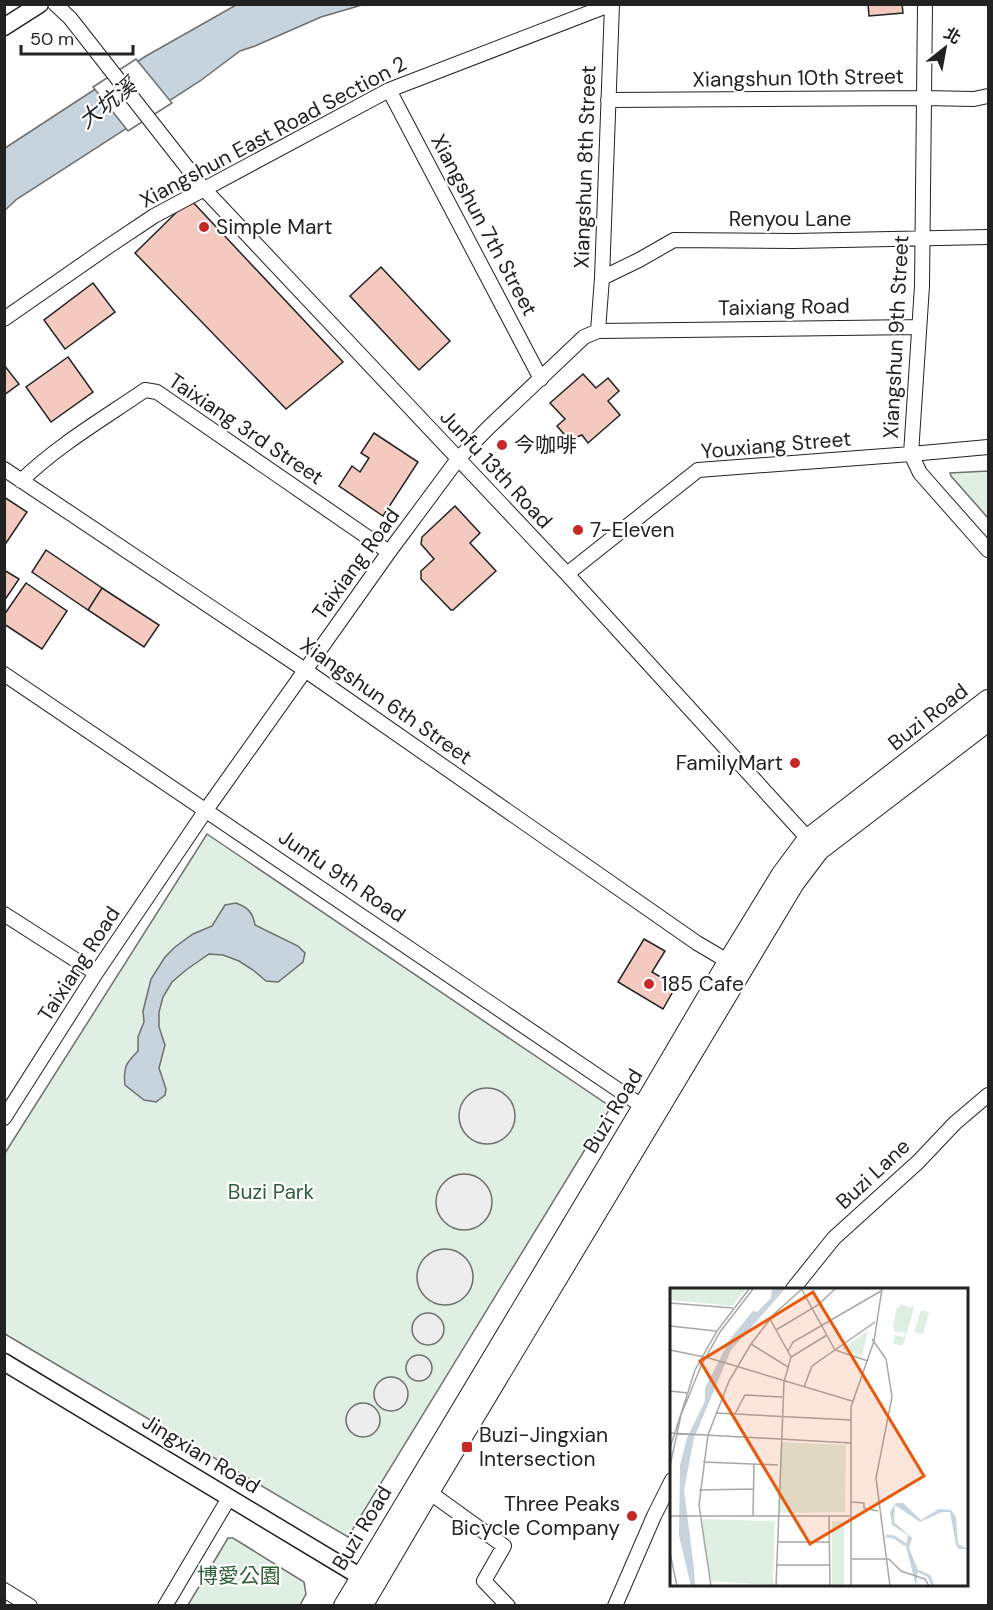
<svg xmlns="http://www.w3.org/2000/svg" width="993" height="1610" font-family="'DM Sans','Noto Sans TC',sans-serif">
	<rect width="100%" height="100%" fill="#fff"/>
	<path fill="#e0efe3" stroke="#6f6f6f" stroke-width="1.5" d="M988,471V518L951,476L950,473Z
		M207,834L611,1107L348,1537L5,1334V1153Z
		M228,1538H233L304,1582L306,1594L300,1605H188Z"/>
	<path fill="#ededed" stroke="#6f6f6f" stroke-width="1.5" d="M459 1116a28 28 0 1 1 56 0a28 28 0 1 1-56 0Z
		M436 1202a28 28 0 1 1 56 0a28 28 0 1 1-56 0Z
		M417 1277a28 28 0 1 1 56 0a28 28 0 1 1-56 0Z
		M412 1329a16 16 0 1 1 32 0a16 16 0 1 1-32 0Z
		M406 1368a13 13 0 1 1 26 0a13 13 0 1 1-26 0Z
		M374 1394a17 17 0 1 1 34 0a17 17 0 1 1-34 0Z
		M346 1420a17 17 0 1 1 34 0a17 17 0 1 1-34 0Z"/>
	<path fill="#c7d3dd" stroke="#6f6f6f" stroke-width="1.5" d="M236,5H362L321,17L255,46L240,51L200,81L17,199L5,210V148L146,56Z
		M236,903C247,907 253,912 255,925L298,946L305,953L303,962L278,982L266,981L253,970L239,961L223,955L209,954L186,970L172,982L163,997L159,1012V1027L165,1045L159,1068L166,1089L165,1095L156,1102L144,1100L125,1085C123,1067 126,1063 138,1051V1037L144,1022L143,1011L151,979L165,957L175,947L193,934L212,926L225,905Z"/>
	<path fill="#fff" stroke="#6f6f6f" stroke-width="1.5" d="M136,59L172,103L128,131L93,87Z"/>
	<path fill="#f3c9c0" stroke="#222" stroke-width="1.5" d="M868,4H902L903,13L869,16Z
		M190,199L343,362L286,409L135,253Z
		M381,267L450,341L419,370L350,296Z
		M93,283L115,312L65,349L44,320Z
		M68,357L93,392L51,422L26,387Z
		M4,365L19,384L4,395Z
		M583,374L596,388L608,378L619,391L608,401L620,415L588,443L582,435L569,440L557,426L565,419L550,403Z
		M374,433L418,462L383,516L339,486L352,466L360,472L369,458L361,453Z
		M4,497L27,512L4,546Z
		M455,506L480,533L470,543L496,571L453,610H451L421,579V571L434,559L421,544L422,537Z
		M46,550L102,588L88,610L32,572Z
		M4,570L19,579L4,601Z
		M26,583L67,611L42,649L4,624V615Z
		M102,588L159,625L144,647L88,610Z
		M644,939L665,951L652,972L676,986L663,1009L618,982Z"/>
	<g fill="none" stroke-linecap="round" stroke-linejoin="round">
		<g stroke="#222" stroke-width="16">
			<path id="minor" d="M55,4L70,18L204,189L567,574L813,844
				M925,4L922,286L911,454L920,473L988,550
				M389,90L541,379
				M608,100L924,98L974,99L988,96
				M602,278L639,260L674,240L794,241L988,237
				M4,319L109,246L154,216L389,90L612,4
				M598,331L602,278L612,5
				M4,469L305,670L697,943L736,966
				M21,481C58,445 103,419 145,390L157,392L389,552
				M567,574L698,470L911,454L988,447
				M4,674L648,1110
				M4,914L96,973
				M4,1118L96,973L206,810L389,552L458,459L488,428L584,337L598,331L918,327
				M793,1289L834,1238L918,1162L955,1123L988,1095
				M429,1492L504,1546L484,1581L508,1606
				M4,1590L30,1606
				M165,1606L229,1498
				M615,1606L654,1516L672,1480"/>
		</g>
		<g stroke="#222" stroke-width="19">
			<path id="tertiary" d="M4,27L40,4
				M4,1362L371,1583"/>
		</g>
		<g stroke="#222" stroke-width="22">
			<path id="secondary" d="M344,1606L643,1107L728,962L782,874L808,839L988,700
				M362,1606L429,1492L794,883L819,850L988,721"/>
		</g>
		<use href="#minor" stroke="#fff" stroke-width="14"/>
		<use href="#tertiary" stroke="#fff" stroke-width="16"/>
		<use href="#secondary" stroke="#fff" stroke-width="20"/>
	</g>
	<g fill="#c62828" stroke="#fff" stroke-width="2">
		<circle cx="204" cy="227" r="6"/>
		<circle cx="502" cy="445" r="6"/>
		<circle cx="578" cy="530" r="6"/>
		<circle cx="795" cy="763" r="6"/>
		<circle cx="649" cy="984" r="6"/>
		<rect x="461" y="1441" width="12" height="12" rx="3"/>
		<circle cx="632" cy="1516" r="6"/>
	</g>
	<g text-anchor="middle" stroke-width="4.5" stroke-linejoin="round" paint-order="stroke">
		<g font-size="21" fill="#222" stroke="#fff">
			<text transform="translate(798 78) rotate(-1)" y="7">Xiangshun 10th Street</text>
			<text transform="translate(273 132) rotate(-28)" y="7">Xiangshun East Road Section 2</text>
			<text transform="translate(585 167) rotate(-88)" y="7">Xiangshun 8th Street</text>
			<text x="790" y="226">Renyou Lane</text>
			<text transform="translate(484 225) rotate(62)" y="7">Xiangshun 7th Street</text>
			<text transform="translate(784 307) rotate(-1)" y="7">Taixiang Road</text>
			<text transform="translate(896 337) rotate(-87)" y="7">Xiangshun 9th Street</text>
			<text transform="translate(246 429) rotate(34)" y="7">Taixiang 3rd Street</text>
			<text transform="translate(776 445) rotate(-5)" y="7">Youxiang Street</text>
			<text transform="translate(496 469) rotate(47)" y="7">Junfu 13th Road</text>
			<text transform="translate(356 564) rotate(-54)" y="7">Taixiang Road</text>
			<text transform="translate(386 701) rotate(35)" y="7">Xiangshun 6th Street</text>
			<text transform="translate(928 717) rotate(-38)" y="7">Buzi Road</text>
			<text transform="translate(342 876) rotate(34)" y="7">Junfu 9th Road</text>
			<text transform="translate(79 964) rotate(-57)" y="7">Taixiang Road</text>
			<text transform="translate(613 1111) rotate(-59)" y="7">Buzi Road</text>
			<text transform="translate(873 1174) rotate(-43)" y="7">Buzi Lane</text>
			<text transform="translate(201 1454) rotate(31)" y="7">Jingxian Road</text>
			<text transform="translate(362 1528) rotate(-59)" y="7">Buzi Road</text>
		</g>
		<g font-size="21" fill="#222" stroke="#fff" text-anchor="start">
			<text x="216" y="234">Simple Mart</text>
			<text x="514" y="452">今咖啡</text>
			<text x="590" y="537">7-Eleven</text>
			<text x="783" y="770" text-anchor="end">FamilyMart</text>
			<text x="661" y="991">185 Cafe</text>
			<text x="479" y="1442">Buzi-Jingxian<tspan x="479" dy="24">Intersection</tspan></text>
			<text x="620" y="1511" text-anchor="end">Three Peaks<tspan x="620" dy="24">Bicycle Company</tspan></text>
		</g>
		<g font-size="21" fill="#2f5e38" stroke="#fff">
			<text x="271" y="1199">Buzi Park</text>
			<text x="239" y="1583">博愛公園</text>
		</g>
		<g font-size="22" font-style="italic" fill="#222" stroke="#fff">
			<text transform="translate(107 103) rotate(-38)" y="8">大坑溪</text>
		</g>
	</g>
	<g transform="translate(670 1288)">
		<rect width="298" height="298" fill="#fff"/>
		<path d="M0,1H76L62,18L0,12ZM232,16L241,20L245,17L233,58L223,56L225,47L234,49L235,45L225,44L223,39L226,21ZM251,22L259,24L253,46L244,44ZM198,43L192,68L171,61ZM111,154L176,157L175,224L109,225ZM32,231L105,233L103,297L41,293L33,255ZM162,233L174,234V298H162Z" fill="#e0efe3"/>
		<path d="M102,1H115L61,62L24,150L14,202L24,280L25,298H21L9,248L10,177L17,150L35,113V100L60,51L83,23L87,24L101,10ZM226,215H233L251,232L269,221L281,222L286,229L288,256L298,261H289L286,257L280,224H272L250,234L225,217L224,234L242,250L239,260L248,282L246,298L236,258L238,247L222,237L220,224Z" fill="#c7d3dd"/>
		<path fill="none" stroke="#c7d3dd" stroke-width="3" d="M216,248L224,249L236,257M248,283L259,288L263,298"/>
		<path fill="none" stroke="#a7a7a7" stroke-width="1.5" d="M132,2L165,62L198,73M0,15L63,20M100,31L121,69M0,38L46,43M106,42L148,17L165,1M202,51L216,71L222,109L206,190L220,298M81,56L118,79M0,62L39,70L182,113M118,63L123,54L211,3M134,99L142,78L205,34M0,103L18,105M46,125L181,132M65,126L75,107L112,109M0,145L181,155M6,146L38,147M0,160L25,82L47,43L79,1M33,174L108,177M0,178L11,127L31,78L50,44L83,1M29,202L84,201M181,214L194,215V220L208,223M0,228H181M83,228L84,176M159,228L160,298M107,254H159M0,265L7,298M182,271H219M219,271L231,283L255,291L259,298M107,277H159M41,298L29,217L38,147L59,93L81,56L104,26L132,1M106,298L114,94L121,69L157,47M181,298V119L204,53L212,1"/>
		<path fill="#e8590c" fill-opacity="0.15" stroke="#e8590c" stroke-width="3" d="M143,4L254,188L140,256L30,73Z"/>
		<rect width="298" height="298" fill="none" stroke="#222" stroke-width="3"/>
	</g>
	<rect width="993" height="1610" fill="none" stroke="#222222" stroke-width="12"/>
	<g transform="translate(945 48) rotate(31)" stroke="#ffffff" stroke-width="4.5" paint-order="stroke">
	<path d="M0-4.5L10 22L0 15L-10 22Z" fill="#222222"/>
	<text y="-9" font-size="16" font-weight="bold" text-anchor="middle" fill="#222222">北</text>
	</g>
	<path d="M21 45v9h112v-9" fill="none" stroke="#222222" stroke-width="3"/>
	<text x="30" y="45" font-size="18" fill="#222222" stroke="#ffffff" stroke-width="4.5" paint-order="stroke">50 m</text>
</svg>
